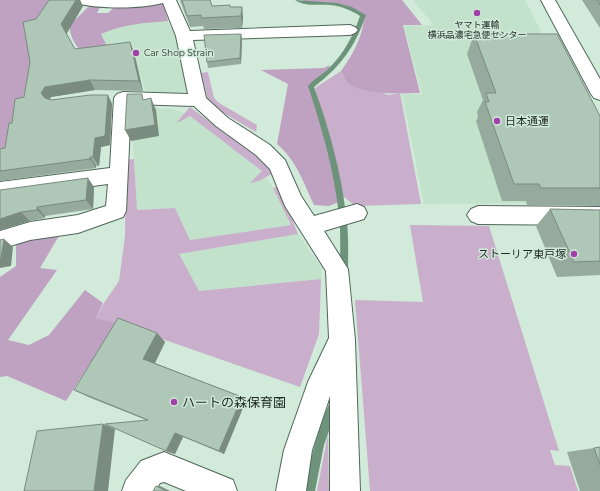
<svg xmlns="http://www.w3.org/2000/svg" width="600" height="491" font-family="Montserrat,'Noto Sans JP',sans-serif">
	<rect width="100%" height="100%" fill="#d1ead9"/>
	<path fill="#c2e2cc" d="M413,0H525L600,148V203L424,204L402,94H422L404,26L434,25Z
		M168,21L179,44L187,91L177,95L146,93L139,72H136L110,52L101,34L116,27L134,23Z
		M137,107L173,109L188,114L262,171L273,188L291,225L190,240L175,208L137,210L131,112Z
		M298,234L322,268L321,279L199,291L178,254Z"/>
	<path fill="#c9afcb" d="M341,71L346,81L389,95L400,93L421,204L355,206L343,196L315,88Z
		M208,72L214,98L219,103L257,125L256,132L217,109L208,100L201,73Z
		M190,107L227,135L241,141L272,169L273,173L259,181L250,183L262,171L190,116L179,122H177Z
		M134,159L137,210L175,208L190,240L291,225L273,188L279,186L298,234L179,254L199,291L321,279L319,334L300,387L125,326L96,318L104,303L119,281L125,236L126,160Z
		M410,225L489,226L559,451L550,450L555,465L570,466L578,491H370L355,300L423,302Z
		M328,434L329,491H317Z"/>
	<path fill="#bfa1c2" d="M0,0H48L50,7L9,154L0,156Z
		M302,0H402L422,25H403L420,93C399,93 364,96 347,82C344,79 343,74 341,71C354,53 362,37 365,15C349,2 325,2 305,2Z
		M163,2L168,21C145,23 123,24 101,34L110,52H81C74,42 67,33 71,20L76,19L90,5L100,7L97,13H108L114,7Z
		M330,65L329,68L310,86L317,106L339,202L329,206L314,205C304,183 296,160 277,144L288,84L261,70L324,68Z
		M60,234L40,268L57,270L8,340L29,345L49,335L85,290L103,303L96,318L116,323L66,401L7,376L0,377V277L16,266V242Z"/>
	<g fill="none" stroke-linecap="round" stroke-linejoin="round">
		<path fill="#6d947b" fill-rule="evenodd" d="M295,0L337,3L352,7L366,15C355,47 341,66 314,87C329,128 341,171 346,215C349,234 348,253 348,273L347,276L344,277L341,276L340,273C340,253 341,234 339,215C334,171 322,128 308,86C313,80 321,75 327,70C344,54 353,36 360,16C351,10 341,6 330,5C319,4 305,7 295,0Z
			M334,397L337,399L339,402L324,445L315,491H305C310,459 318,429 331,399Z"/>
		<g stroke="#506758" stroke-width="2">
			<path id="minor" d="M73,0H176L190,31L350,25L355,27L358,30L355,33L350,35L193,40L206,98L228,118L270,145L285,160L301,196L314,216L357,204L364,207L367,213L364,219L324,231L348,269L355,340L360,491H330V396L312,450L306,491H276L284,450L308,382L329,338L326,271L285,206L270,169L256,155L216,126L194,106L131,104L126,211L123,217L78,233L30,240L0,249V231L30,222L78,215L106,206L108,184L0,198V182L110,168L114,98L117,94L123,92L188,94L176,36L163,3C139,9 100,9 75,3Z
				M541,0H555L600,79V100L594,98L591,94Z
				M478,206L600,207V225L478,224L471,221L467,215L471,209Z
				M164,452L233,480L237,491H186L164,482L160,483L155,491H122L126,480L141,461Z"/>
		</g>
		<use href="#minor" fill="#fff" fill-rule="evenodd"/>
	</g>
	<path fill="#96ab9d" d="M49,0H80L83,6L66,34L75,49L134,52L143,91L95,90L51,97L50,99L51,100L108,95L112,104L110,145L101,147L99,166H96V168L0,181V149L5,148L12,123L24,97L30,62Z
		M180,0H210L212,6L230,7H242L243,18L242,28L204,29L203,26L190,27Z
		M582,0H600V28Z
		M241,34L242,40L241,64L208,68L207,62Z
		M474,34L600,116V206L527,205L526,201H502L476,121L478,117L477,112L483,100L467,54Z
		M94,187L93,209L45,216V218L30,221L0,230V190Z
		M550,209L600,210V275L557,277L536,226Z
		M157,333L165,342L155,363L242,397L245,403L224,454L183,437L175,454L166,451L146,420L88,397L74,390Z
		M600,447V491H580L567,452L594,448Z"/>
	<path fill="#7a8b7f" d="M76,0H80L83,6L66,35L61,24Z
		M242,7L243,18L242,28L241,16Z
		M241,34L242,40L241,64L240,58Z
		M130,42L134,52L143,91L139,81Z
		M90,80L95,90L51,97L48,103L41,93L45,87Z
		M108,95L112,104L110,145L101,147L99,166L93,157L95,138Z
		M151,98L156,110L159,136L131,141L125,130Z
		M90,157L96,166V168L90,159Z
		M88,178L94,187L93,209L86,200Z
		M37,207L45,216V218L37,210Z
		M21,212L30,221L0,230V219Z
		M4,239L13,247L11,266L0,268V259Z
		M157,333L165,342L153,367L143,359Z
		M242,397L245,403L224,454L219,451Z
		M103,424L115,429L108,491H94Z
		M175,433L183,437L175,454L166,451Z
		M156,486H160L170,491H167Z"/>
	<path fill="#aec7b6" stroke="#7a8b7f" d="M49,0H76L61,24L75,49L130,42L139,81L90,80L45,87L41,93L45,98L51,100L90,95H108L105,136L95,138L93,157H90V159L0,171V149L5,148L9,123H12L15,99L24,97L30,62L23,22L36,19Z
		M182,0H210L212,6L230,5V7H242L241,16L202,18L201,15L187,16Z
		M597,0H600V5Z
		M241,34L240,58L207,62L204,35Z
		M474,34H557L600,116V188H541L539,184H514L485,102H489L486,93H496Z
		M127,94H142L143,100L151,98L155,125L125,130Z
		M88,178L86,200L37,207V210L21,212L0,219V190Z
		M550,209L600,210V261L574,262Z
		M4,239L1,258L0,259V240Z
		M118,318L157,333L143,359L242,397L219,451L175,433L166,451L105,424L148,420L74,390Z
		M103,424L94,491H24L37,431Z
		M600,447V465L594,448Z
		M156,486L167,491H153Z"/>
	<g fill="#a041aa" stroke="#d1ead9" stroke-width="1.5">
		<circle cx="477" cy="13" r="4"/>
		<circle cx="136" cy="53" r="4"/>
		<circle cx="497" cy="121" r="4"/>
		<circle cx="574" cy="254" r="4"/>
		<circle cx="174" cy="402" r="4"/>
	</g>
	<g text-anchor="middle" stroke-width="3" stroke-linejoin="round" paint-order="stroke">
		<g font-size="9" fill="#1d2721" stroke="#d1ead9">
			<text x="477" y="28">ヤマト運輸<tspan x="477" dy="10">横浜品濃宅急便センター</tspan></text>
			<text x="144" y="56" text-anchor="start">Car Shop Strain</text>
		</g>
		<g font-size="11" fill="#1d2721" stroke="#d1ead9" text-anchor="start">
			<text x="505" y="125">日本通運</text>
			<text x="566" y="258" text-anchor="end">ストーリア東戸塚</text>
		</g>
		<g font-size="13" fill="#1d2721" stroke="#d1ead9" text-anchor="start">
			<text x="182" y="407">ハートの森保育園</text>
		</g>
	</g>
</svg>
